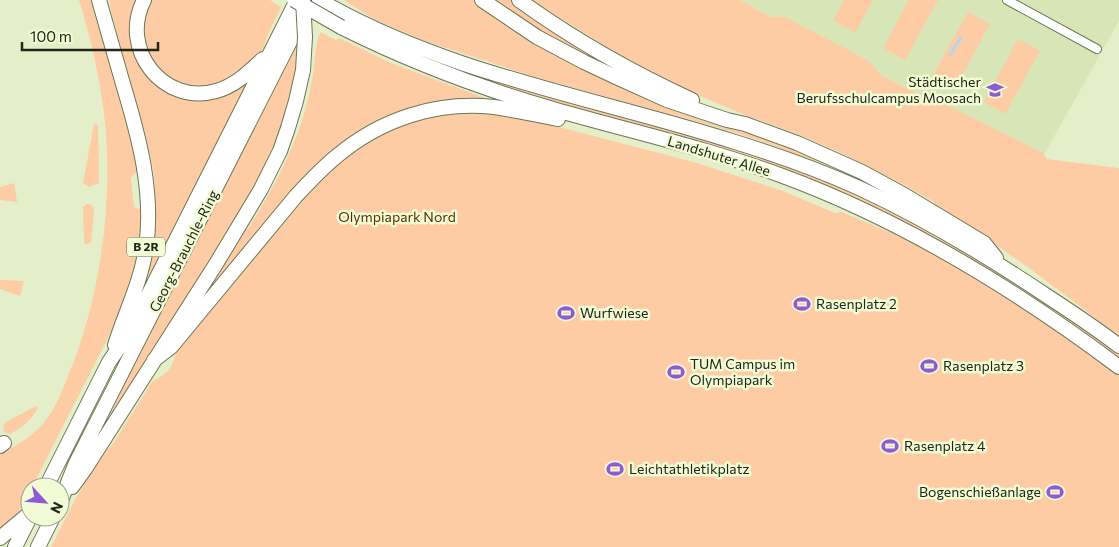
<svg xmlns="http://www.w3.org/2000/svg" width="1119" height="547" font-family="Commissioner,sans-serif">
	<rect width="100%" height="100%" fill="#e4efc9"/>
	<path fill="#d8e5b7" d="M740,0H1119V21L1042,158L779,22Z"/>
	<path fill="#fdcca4" d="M79,0H91L98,20L139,169L131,178L134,207L142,211L141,240L132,283L111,332L32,487H30V491L13,523L0,533V453C16,446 29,439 41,426C54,412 61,394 68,376C100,300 113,205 105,123C101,81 91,40 79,0Z
		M109,0H141L136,53L186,95L253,74L176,222L142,293H139L155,222V188L154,174L150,154L111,11Z
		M152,0H270L281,7L266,39C265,46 260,54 255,59C252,62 248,62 245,65C235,75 224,83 209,85C162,92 128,41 152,0Z
		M343,0H473L521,32L766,137L831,163L906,203L866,186L862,180L831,167L764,142L714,126L541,79L422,40L376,20Z
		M490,0H511L540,20L675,97L558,43Z
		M531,0H740L770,17H785L869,61L881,75L918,94L923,93L1043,153L1047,159L1119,168V336L1032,270L987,239L938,208L934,202L906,186L843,154L800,135L745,115L688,91L634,64Z
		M844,0H873L855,33L833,20Z
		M909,0H938L905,60L883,48Z
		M968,12L990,24L956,87L933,75Z
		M339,17L387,41L444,65L472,73L610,112L782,163L850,191L928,229L1051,305L1119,353V361L1046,308L779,169L705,143L669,135L573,108L507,89L415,55L338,19Z
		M321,32L337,41L339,38L391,63L496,102L480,103L360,134L186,323L246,228L248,229C272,190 296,148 307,103C310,92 312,81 314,69C315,57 315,43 321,32Z
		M299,38C300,132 236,220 188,296C156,347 123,398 90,450Z
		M1018,39L1040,51L1005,114L984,102Z
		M473,112L495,113L521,117L697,163L783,191L835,213L842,212L910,241L936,254L1019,304L1119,376V547H51L76,498L101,457L112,445L152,382C156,379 159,378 163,375C172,369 173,361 176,353L277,228L318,181L344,156L383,132L425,117L450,113Z
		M94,124L98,125L99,183L89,187L83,183Z
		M14,183L17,202L0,200V187Z
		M87,204L92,205L94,211L91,242L86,245L84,242L83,207Z
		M0,280L24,281L20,296L0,289Z
		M36,406L38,408C32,419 22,428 10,434L4,432L3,425L6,422Z"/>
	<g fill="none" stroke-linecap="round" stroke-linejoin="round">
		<path stroke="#acd7f6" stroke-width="2.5" d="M950,55L961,37"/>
		<g stroke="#6c7654" stroke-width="10">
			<path id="street" d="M1007,0L1097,49"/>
		</g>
		<g stroke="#6c7654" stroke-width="16">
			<path id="highway" d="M99,0C107,28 115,56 123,84C139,137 154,192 146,248C141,282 125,313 115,345
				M144,0C119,49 163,106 216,91C235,86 249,72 263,59
				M319,0C449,75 594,97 735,142C777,155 819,170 859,188C926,219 989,257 1050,298C1073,313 1097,329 1119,346
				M482,0L537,37L584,62L618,78L667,100L727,120L745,124L797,143L862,172L906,196L984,243L996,258
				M519,0C573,39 631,72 692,100
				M341,27C409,61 480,88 553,109C629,131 706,148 780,175C903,220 1015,289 1119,367
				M154,360L171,347L296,196C309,182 322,168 337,156C381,119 436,101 494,107C515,110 536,115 558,119
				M0,446L4,443
				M46,487L109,362L129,333L297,0
				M72,487L85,469L216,264L261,189L280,151L288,128L296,101L303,70
				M60,503L75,465L305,12
				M0,538L30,513
				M15,547L30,517
				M38,547L53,517"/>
		</g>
		<use href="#street" stroke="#fff" stroke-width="8"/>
		<use href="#highway" stroke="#fff" stroke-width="14"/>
		<g stroke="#6c7654" stroke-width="16" stroke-linecap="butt">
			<path id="highway-bridge" d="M294,0L341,27
				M303,70L305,37L303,0"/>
		</g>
		<use href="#highway-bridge" stroke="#fff" stroke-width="14"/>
	</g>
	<defs>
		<g id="school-bare" transform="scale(1.35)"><path d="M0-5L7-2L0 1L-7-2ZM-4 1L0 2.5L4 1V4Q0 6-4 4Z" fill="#8f5bd4" stroke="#f1fcd6" stroke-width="2.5" paint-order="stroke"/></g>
		<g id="stadium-bare" transform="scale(1.35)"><path d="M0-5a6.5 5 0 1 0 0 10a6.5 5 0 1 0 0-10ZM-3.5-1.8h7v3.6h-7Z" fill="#8f5bd4" stroke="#f1fcd6" stroke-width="2.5" paint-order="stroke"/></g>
	</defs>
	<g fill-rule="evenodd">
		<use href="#school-bare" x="995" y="90"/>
		<use href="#stadium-bare" x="802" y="304"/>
		<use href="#stadium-bare" x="566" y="313"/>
		<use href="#stadium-bare" x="929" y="366"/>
		<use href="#stadium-bare" x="676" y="372"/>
		<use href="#stadium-bare" x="890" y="446"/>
		<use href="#stadium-bare" x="615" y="469"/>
		<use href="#stadium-bare" x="1055" y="492"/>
	</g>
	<g text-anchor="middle" stroke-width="5" stroke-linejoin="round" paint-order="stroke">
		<rect fill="#f1fcd6" stroke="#606651" stroke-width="1" x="127" y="237.5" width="38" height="19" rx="4"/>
		<g font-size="12" font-weight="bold" fill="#222618">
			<text x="146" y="251">B 2R</text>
		</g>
		<g font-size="14" fill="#222618" stroke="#f1fcd6" text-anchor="start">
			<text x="981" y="87" text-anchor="end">Städtischer<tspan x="981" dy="16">Berufsschulcampus Moosach</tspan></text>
			<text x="816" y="309">Rasenplatz 2</text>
			<text x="580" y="318">Wurfwiese</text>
			<text x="690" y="369">TUM Campus im<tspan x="690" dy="16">Olympiapark</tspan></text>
			<text x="943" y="371">Rasenplatz 3</text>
			<text x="904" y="451">Rasenplatz 4</text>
			<text x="629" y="474">Leichtathletikplatz</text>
			<text x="1041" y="497" text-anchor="end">Bogenschießanlage</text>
		</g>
		<g font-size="14" fill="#222618" stroke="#f1fcd6">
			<text transform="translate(719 156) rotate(17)" y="5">Landshuter Allee</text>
			<text transform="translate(184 251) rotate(-63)" y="5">Georg-Brauchle-Ring</text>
		</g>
		<g font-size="14" fill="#582f01" stroke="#f1fcd6">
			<text x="397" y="222">Olympiapark Nord</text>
		</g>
	</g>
	<g transform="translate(45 502) rotate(116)"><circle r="24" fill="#f1fcd6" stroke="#9ea68a"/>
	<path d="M0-4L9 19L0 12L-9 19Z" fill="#8f5bd4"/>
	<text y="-8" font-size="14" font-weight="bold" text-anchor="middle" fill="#222618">N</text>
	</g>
	<path d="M22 42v8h136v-8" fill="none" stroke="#222618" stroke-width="2.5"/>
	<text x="30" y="42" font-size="15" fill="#222618" stroke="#f1fcd6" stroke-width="4" paint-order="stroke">100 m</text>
</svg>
